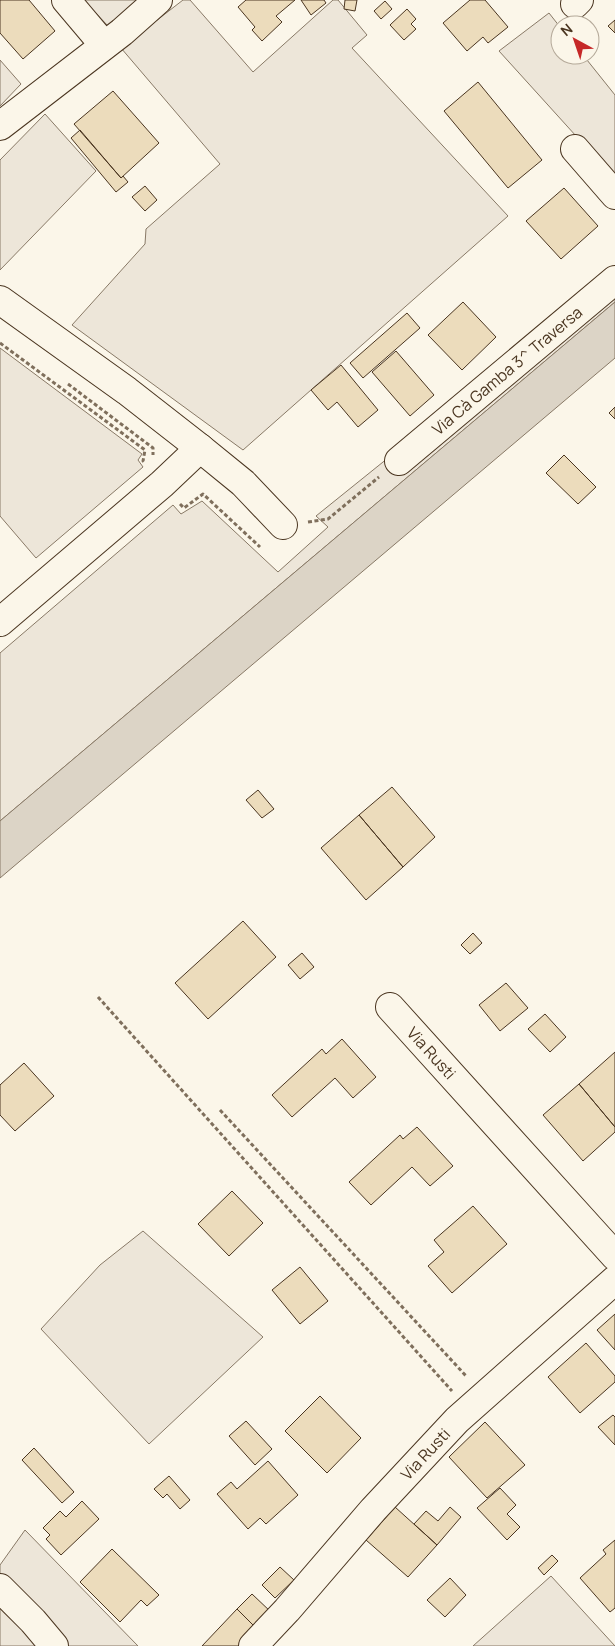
<svg xmlns="http://www.w3.org/2000/svg" width="615" height="1646" font-family="Manrope,sans-serif">
	<rect width="100%" height="100%" fill="#fbf6e9"/>
	<path fill="#ede6d9" stroke="#887966" d="M83,0H140L110,28Z
		M183,0H190L253,72L333,0H338L367,35L352,48L508,216L243,450L72,325L145,244L146,229L220,164L121,48Z
		M549,13L560,27V55H583L615,95V179L499,51Z
		M0,60L21,84L0,106Z
		M45,114L96,171L0,270V160Z
		M615,289V302L0,821V653L173,505L181,514L202,501L278,572L328,527L316,516L388,458Z
		M0,348L142,454L138,460L143,467L36,558L0,516Z
		M143,1231L263,1337L149,1444L41,1329L100,1265Z
		M25,1530L138,1646H0V1565Z
		M551,1576L615,1646H473Z"/>
	<path fill="#dcd4c6" stroke="#887966" d="M615,302V358L0,878V821Z"/>
	<path fill="#ecdcbc" stroke="#4a3520" d="M0,0H29L55,31L23,59L0,33Z
		M246,0H295L276,16L282,22L262,41L252,30L255,27L238,7Z
		M301,0H324L326,3L311,15Z
		M345,0H357L355,11L344,9Z
		M470,0H485L508,27L488,43L483,37L467,51L443,23Z
		M385,1L392,9L381,19L374,11Z
		M407,9L416,19L411,24L416,29L404,40L390,25Z
		M615,20V33L608,26Z
		M478,82L542,160L508,188L444,111Z
		M113,91L159,143L121,178L74,124Z
		M80,130L121,178L123,176L128,182L116,192L71,138Z
		M145,186L157,200L145,211L132,197Z
		M564,188L598,226L561,259L526,221Z
		M463,302L496,337L462,370L428,335Z
		M407,313L420,328L363,378L350,363Z
		M396,351L434,395L410,416L372,372Z
		M341,365L378,410L358,427L337,402L328,410L311,390Z
		M615,407V419L609,413Z
		M564,455L596,487L578,504L546,473Z
		M392,787L435,837L403,867L359,815Z
		M258,790L274,809L262,818L246,800Z
		M359,815L403,867L366,900L321,848Z
		M243,921L276,957L208,1019L175,983Z
		M473,933L482,943L470,954L461,945Z
		M302,953L314,967L300,979L288,965Z
		M506,983L528,1008L500,1031L479,1005Z
		M545,1014L566,1037L550,1052L528,1029Z
		M342,1039L376,1077L353,1098L335,1078L292,1117L272,1095L322,1049L326,1054Z
		M615,1052V1127L579,1084Z
		M24,1063L54,1096L15,1131L0,1115V1085Z
		M579,1084L615,1127V1132L583,1161L543,1115Z
		M417,1127L453,1166L430,1186L412,1167L371,1205L349,1182L400,1135L403,1139Z
		M232,1191L263,1223L229,1256L198,1224Z
		M473,1206L507,1244L452,1293L428,1266L444,1252L434,1240Z
		M300,1267L328,1301L300,1324L272,1290Z
		M615,1314V1350L597,1330Z
		M586,1343L615,1376V1382L580,1413L548,1377Z
		M320,1396L361,1438L327,1473L285,1431Z
		M613,1415L615,1417V1445L598,1427Z
		M246,1421L272,1449L255,1465L229,1436Z
		M485,1422L525,1465L487,1498L449,1457Z
		M34,1448L74,1492L62,1503L22,1460Z
		M268,1461L298,1495L266,1524L260,1518L248,1529L217,1494L231,1482L237,1489Z
		M169,1476L190,1500L180,1509L167,1494L163,1498L154,1489Z
		M500,1488L516,1505L507,1514L520,1527L507,1540L477,1508Z
		M82,1501L99,1519L61,1555L46,1539L50,1535L43,1528L60,1511L66,1517Z
		M395,1507L437,1545L408,1577L366,1540Z
		M450,1507L461,1517L437,1545L414,1524L426,1511L438,1521Z
		M615,1540V1608L610,1612L580,1578L606,1554L603,1550Z
		M112,1549L159,1595L147,1606L141,1600L120,1622L80,1582Z
		M552,1555L558,1561L544,1575L538,1568Z
		M280,1567L294,1580L275,1598L262,1585Z
		M450,1578L466,1595L445,1617L427,1600Z
		M252,1594L272,1613L257,1629L237,1609Z
		M237,1609L257,1629L241,1646H202Z"/>
	<g fill="none" stroke-linecap="round" stroke-linejoin="round">
		<g stroke="#4a3520" stroke-width="30">
			<g id="minor">
				<path d="M66,0L104,45"/>
				<path d="M575,4L579,0"/>
				<path d="M0,126L122,32L158,0"/>
				<path d="M575,149L615,195"/>
				<path d="M0,300L127,391L200,448L243,483L283,525"/>
				<path id="s1" d="M399,461L615,280"/>
				<path d="M0,622L162,484L200,448"/>
				<path id="s2" d="M390,1007L615,1256"/>
				<path d="M0,1588L33,1621L54,1646"/>
				<path id="s3" d="M253,1646L287,1610L373,1510L457,1420L615,1280"/>
			</g>
		</g>
		<path stroke="#7f6f5c" stroke-width="3" stroke-dasharray="4 2.5" stroke-linecap="butt" d="M0,343L145,450L143,461L145,463
			M68,384L153,448V455
			M180,504L184,508L203,494L260,547
			M308,522L328,519L379,477
			M98,997L452,1391
			M220,1110L467,1377"/>
		<use href="#minor" stroke="#fbf6e9" stroke-width="28"/>
	</g>
	<g text-anchor="middle" stroke-width="4" stroke-linejoin="round" paint-order="stroke">
		<g font-size="16" fill="#4a3520" stroke="#fbf6e9">
			<text dy="6" stroke="none"><textPath href="#s1" startOffset="141">Via Cà Gamba 3^ Traversa</textPath></text>
			<text dy="6" stroke="none"><textPath href="#s2" startOffset="62">Via Rusti</textPath></text>
			<text dy="6" stroke="none"><textPath href="#s3" startOffset="258">Via Rusti</textPath></text>
		</g>
	</g>
	<g transform="translate(575 40) rotate(320)"><circle r="24" fill="#fbf6e9" stroke="#b4a999"/>
	<path d="M0-4L9 19L0 12L-9 19Z" fill="#c62828"/>
	<text y="-8" font-size="14" font-weight="bold" text-anchor="middle" fill="#4a3520">N</text>
	</g>
</svg>
